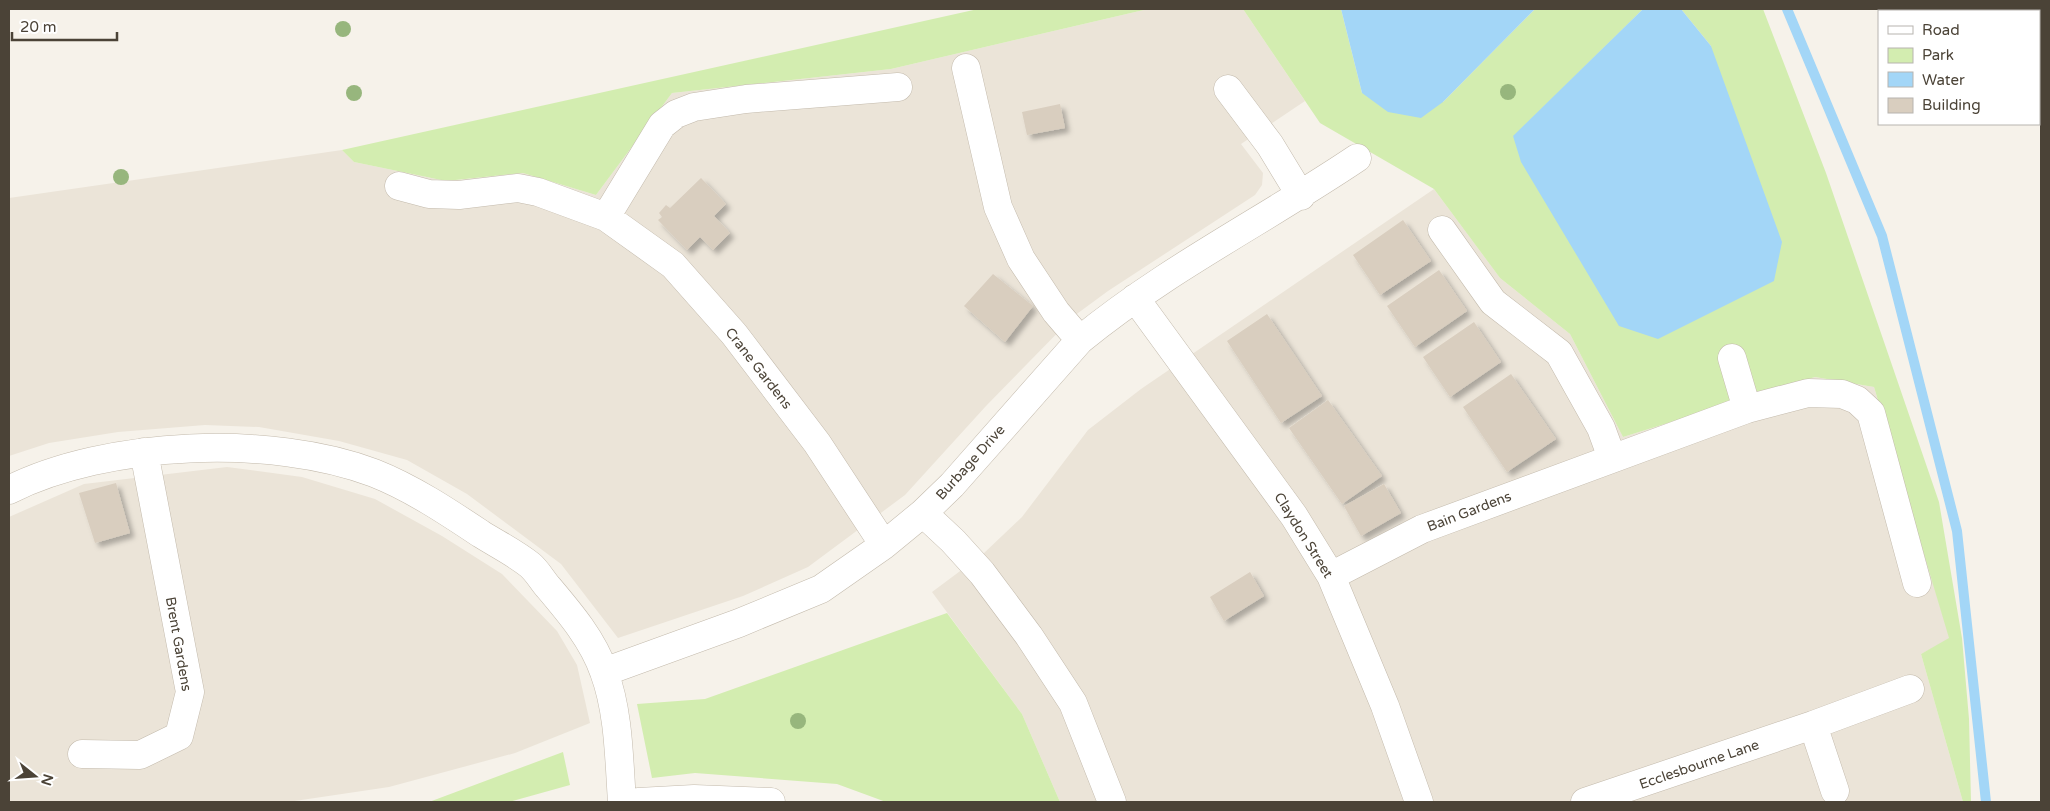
<svg xmlns="http://www.w3.org/2000/svg" width="2050" height="811" font-family="'Varela Round',sans-serif">
	<defs>
		<filter id="shadow"><feDropShadow dx="4.5" dy="4.5" stdDeviation="2.5" flood-color="#0004"/></filter>
	</defs>
	<rect width="100%" height="100%" fill="#f6f2ea"/>
	<path fill="#ebe4d8" d="M1148,9H1243L1305,101L1241,144L1263,173L1262,185L1255,195L1108,291L1074,316L986,406L905,495L808,567L743,596L618,638L561,564L467,494L407,460L339,441L259,427L205,425L118,432L49,443L9,456V198L342,150L354,162L446,181L523,173L596,195L672,93L891,69Z
		M1434,189L1500,278L1570,334L1623,437L1815,377L1874,387L1950,639L1921,654L1963,802H1060L1022,714L932,592L983,554L1022,517L1088,430L1141,389Z
		M227,467L302,477L375,499L442,536L502,574L557,631L577,665L590,723L515,753L389,787L288,802H9V517L84,484Z"/>
	<path fill="#d3edb0" d="M978,9H1148L891,69L672,93L596,195L523,173L446,181L354,162L342,150Z
		M1243,9H1341L1362,93L1443,102L1535,9H1643L1513,137L1711,46L1681,9H1763L1826,173L1939,502L1962,638L1969,719L1971,802H1963L1921,654L1949,638L1874,387L1815,377L1623,437L1570,334L1500,278L1434,189L1320,123Z
		M947,613L1022,714L1060,802H886L837,784L695,773L652,778L637,704L705,699Z
		M563,752L570,785L509,802H429Z"/>
	<path fill="#a3d6f7" d="M1341,9H1535L1443,102L1421,118L1388,112L1362,93Z
		M1643,9H1681L1711,46L1782,242L1774,281L1658,339L1619,326L1521,162L1513,136Z"/>
	<g fill="none" stroke-linecap="round" stroke-linejoin="round">
		<path stroke="#a3d6f7" stroke-width="10" d="M1787,9L1882,236L1957,531L1986,802"/>
	</g>
	<path fill="#d9cebf" filter="url(#shadow)" d="M1060,104L1065,128L1027,135L1022,112Z
		M701,178L726,204L714,216L730,233L713,250L700,237L687,250L658,220L662,217L659,213L666,205L670,208Z
		M1403,220L1431,261L1380,295L1353,255Z
		M1439,270L1467,311L1415,347L1387,306Z
		M993,274L1033,306L1005,342L964,306Z
		M1267,314L1322,396L1281,423L1227,341Z
		M1474,322L1501,362L1450,397L1423,357Z
		M1511,374L1556,439L1507,472L1463,407Z
		M1328,400L1382,476L1342,504L1289,428Z
		M116,483L130,533L95,543L79,493Z
		M1384,484L1401,513L1361,536L1344,506Z
		M1250,572L1264,596L1224,621L1210,597Z"/>
	<g fill="none" stroke-linecap="round" stroke-linejoin="round">
		<g stroke="#c3baac" stroke-width="29">
			<path id="minor" d="M966,68L998,207L1021,259L1056,312L1080,340
				M1228,89L1270,145L1301,196
				M399,186L429,194L459,195L518,188L538,192L606,217L673,265L734,334L817,443L884,545
				M606,217L662,125L676,114L694,107L746,99L898,87
				M1442,230L1493,302L1559,353L1601,428L1612,458
				M1135,298L1294,516L1331,576L1385,706L1419,802
				M1732,358L1747,409
				M9,490C106,441 272,434 374,473C412,488 448,512 481,534C497,544 515,553 530,565C537,571 542,580 548,587C570,613 593,640 604,672C619,712 619,760 622,802
				M923,513L953,541L982,573L1029,636L1073,703L1112,802
				M1331,576L1422,529L1747,409L1808,393L1842,394L1857,400L1871,413L1917,583
				M604,672L739,623L821,589L884,545L923,513L952,485L1080,340C1165,270 1265,220 1357,158
				M1813,725L1835,791
				M82,754L140,755L179,736L190,692L144,452
				M638,802L694,799L771,802
				M1585,802L1813,725L1910,689"/>
		</g>
		<use href="#minor" stroke="#fff" stroke-width="28"/>
	</g>
	<g fill="#97b67d">
		<circle cx="343" cy="29" r="8"/>
		<circle cx="1508" cy="92" r="8"/>
		<circle cx="354" cy="93" r="8"/>
		<circle cx="121" cy="177" r="8"/>
		<circle cx="798" cy="721" r="8"/>
	</g>
	<g text-anchor="middle" stroke-width="5" stroke-linejoin="round" paint-order="stroke">
		<g font-size="14" fill="#4b4337" stroke="#fff">
			<text transform="translate(759 368) rotate(52)" y="5">Crane Gardens</text>
			<text transform="translate(970 462) rotate(-48)" y="5">Burbage Drive</text>
			<text transform="translate(1469 511) rotate(-21)" y="5">Bain Gardens</text>
			<text transform="translate(1304 535) rotate(58)" y="5">Claydon Street</text>
			<text transform="translate(179 644) rotate(80)" y="5">Brent Gardens</text>
			<text transform="translate(1699 764) rotate(-19)" y="5">Ecclesbourne Lane</text>
		</g>
	</g>
	<rect width="2050" height="811" fill="none" stroke="#4b4337" stroke-width="20"/>
	<rect x="1878" y="10" width="162" height="115" fill="#ffffff" stroke="#b7b4af"/>
	<rect x="1888" y="26" width="25" height="8" fill="#ffffff" stroke="#b7b4af"/>
	<text x="1922" y="35" font-size="15" fill="#4b4337">Road</text>
	<rect x="1888" y="48" width="25" height="15" fill="#d3edb0" stroke="#b7b4af"/>
	<text x="1922" y="60" font-size="15" fill="#4b4337">Park</text>
	<rect x="1888" y="72" width="25" height="15" fill="#a3d6f7" stroke="#b7b4af"/>
	<text x="1922" y="85" font-size="15" fill="#4b4337">Water</text>
	<rect x="1888" y="98" width="25" height="15" fill="#d9cebf" stroke="#b7b4af"/>
	<text x="1922" y="110" font-size="15" fill="#4b4337">Building</text>
	<g transform="translate(35 776) rotate(107)" stroke="#ffffff" stroke-width="4" paint-order="stroke">
	<path d="M0-4L9 19L0 12L-9 19Z" fill="#4b4337"/>
	<text y="-8" font-size="14" font-weight="bold" text-anchor="middle" fill="#4b4337">N</text>
	</g>
	<path d="M12 32v8h105v-8" fill="none" stroke="#4b4337" stroke-width="2.5"/>
	<text x="20" y="32" font-size="15" fill="#4b4337" stroke="#ffffff" stroke-width="4" paint-order="stroke">20 m</text>
</svg>
